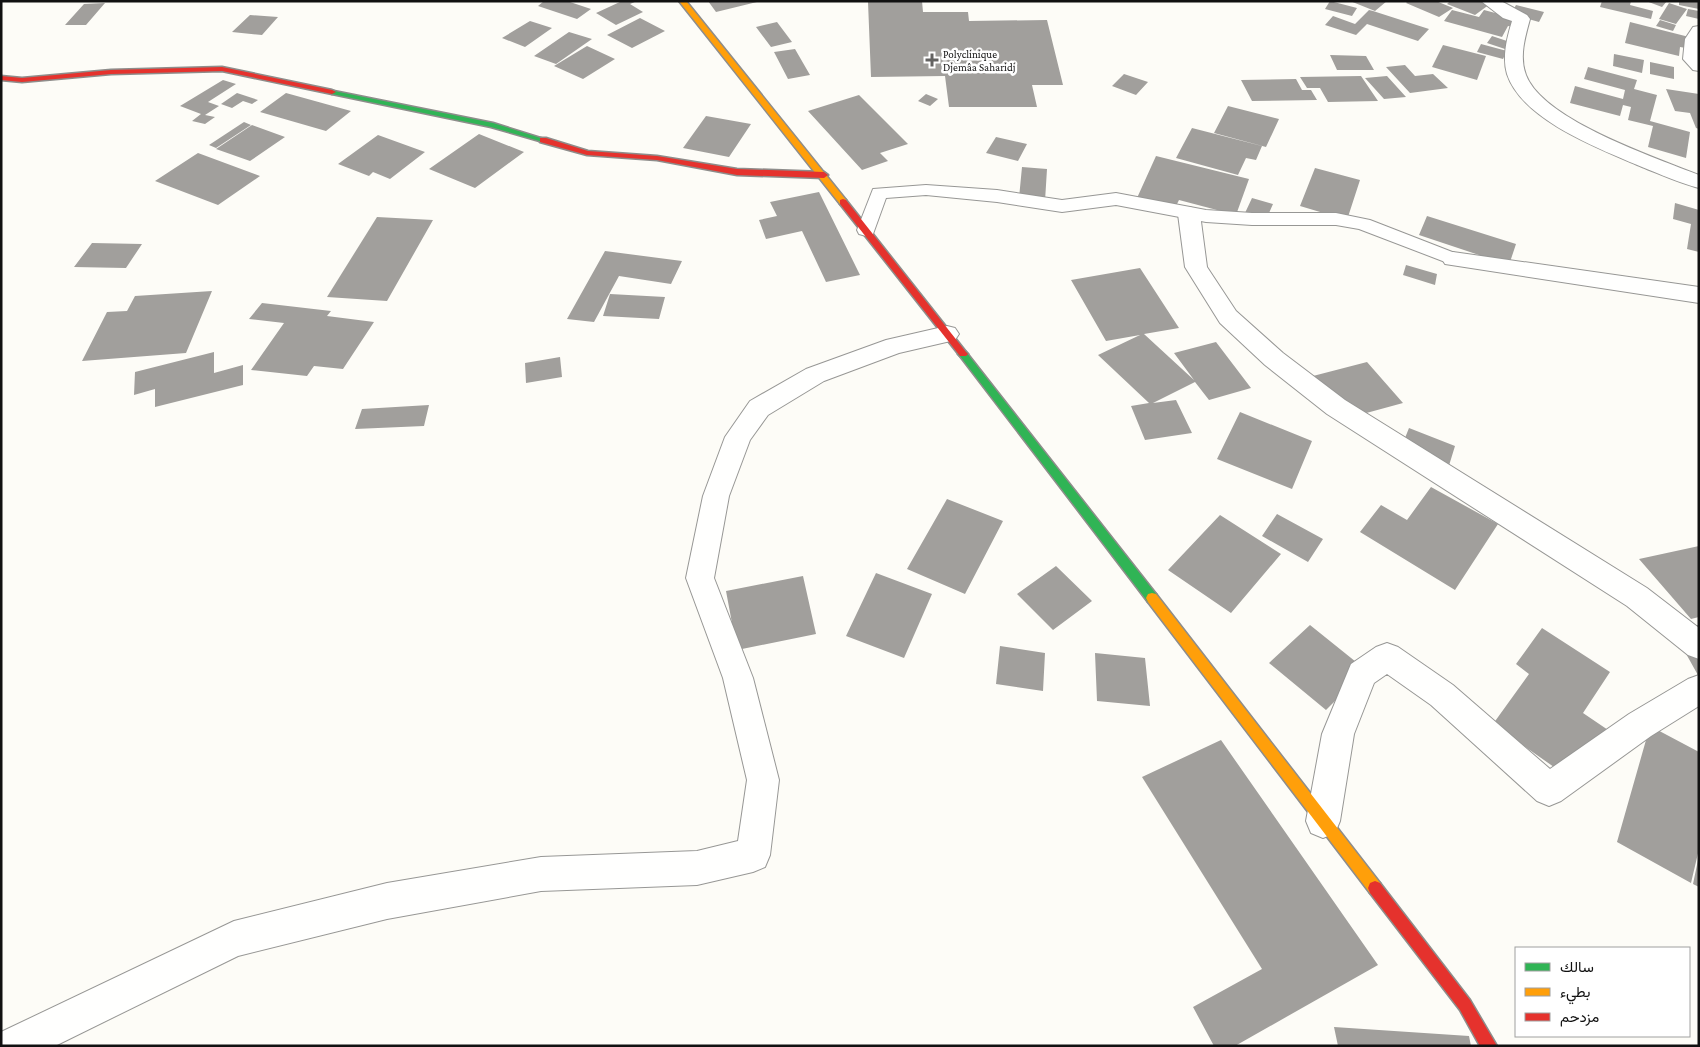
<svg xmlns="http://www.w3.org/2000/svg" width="1700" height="1047" font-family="'Crimson Pro',Vazirmatn,serif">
	<rect width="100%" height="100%" fill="#fdfcf7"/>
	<path fill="#a19f9c" d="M544,1H567L591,9L577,19L538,6Z
		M622,1H637L630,4L643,12L616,25L596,13Z
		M708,1H757V2L716,12Z
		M922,1L923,12H968L969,21L1047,20L1063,85H1032L1037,107H949L945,76L871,77L868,2Z
		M1330,1L1357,8L1352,16L1325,9Z
		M1350,1H1387L1375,11Z
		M1408,1H1436L1453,8L1439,17L1406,3Z
		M1450,1H1483L1490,4L1475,15L1447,4Z
		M1602,1H1631L1630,5L1653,11L1651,19L1600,7Z
		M1646,1H1667L1662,7Z
		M1679,1H1699V9L1679,5Z
		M105,3L86,25H65L84,4Z
		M1669,3L1687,9L1676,24L1659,19Z
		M1516,5L1544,12L1539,22L1511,14Z
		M1688,9L1699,11V19L1686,16Z
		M1369,10L1373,11L1429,29L1418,41L1367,24L1356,35L1325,25L1333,16L1355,24Z
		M1452,10L1479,17L1484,10L1518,19L1513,27L1508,26L1502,37L1444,21Z
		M250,15L278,17L262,35L232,32Z
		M640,18L665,31L632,48L607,35Z
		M1660,20L1676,25L1673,31L1656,26Z
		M530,21L552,28L525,47L502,38Z
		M777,22L792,42L771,47L756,27Z
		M1630,22L1693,38L1692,49L1680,47L1679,56L1625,43Z
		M569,32L592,39L556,64L534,56Z
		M1492,36L1510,42L1505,49L1487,43Z
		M1481,44L1507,51L1503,59L1477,52Z
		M1443,45L1486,56L1477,80L1432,67Z
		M587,46L615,59L583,79L554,66Z
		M795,49L810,75L788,79L774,52Z
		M1614,54L1644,60L1642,73L1613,66Z
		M1330,55L1366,56L1374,70H1337Z
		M1650,62L1674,67V79L1650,74Z
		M1405,65L1415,76L1433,74L1448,88L1410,93L1386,67Z
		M1588,67L1637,80L1634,89L1657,95L1650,121L1690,132L1686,158L1648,147L1653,126L1628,120L1631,107L1623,105L1620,116L1570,103L1575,86L1623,99L1625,90L1584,79Z
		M1124,74L1148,82L1136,95L1112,86Z
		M1361,76L1378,101L1328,102L1320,88H1307L1300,77Z
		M1387,76L1406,97L1384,99L1365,78Z
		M1296,79L1302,90H1311L1317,100L1252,101L1241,80Z
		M223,80L236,84L208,102L219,106L205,115L215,117L205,124L192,121L201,114L180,106Z
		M1666,89L1699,94V129L1696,128L1690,113L1675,111Z
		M237,93L258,100L252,104L243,101L232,108L221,104Z
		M286,93L351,111L326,131L260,112Z
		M926,94L938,99L930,106L918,101Z
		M859,95L908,144L880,153L888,161L862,170L808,111Z
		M1228,106L1279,119L1266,147L1214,133Z
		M706,116L751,124L729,157L683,148Z
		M244,122L251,125L216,148L209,145Z
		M252,125L285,137L250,161L216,149Z
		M1192,128L1262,146L1256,160L1246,158L1238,175L1176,158Z
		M479,134L524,152L475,188L429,169Z
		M378,135L425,152L390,179L373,172L369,176L338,164Z
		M996,137L1027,144L1018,161L986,153Z
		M198,153L260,176L218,205L155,181Z
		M1156,156L1249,179L1236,215L1179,200L1175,208L1137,198Z
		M1022,167L1047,169L1045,201L1019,198Z
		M1315,168L1360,180L1347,220L1300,206Z
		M819,192L860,275L826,282L802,231L766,239L759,220L777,216L770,202Z
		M1252,198L1273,204L1266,220L1245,213Z
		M1675,203L1699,210V252L1687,249L1691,224L1673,219Z
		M1427,216L1516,244L1509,265L1419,235Z
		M377,217L433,220L387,301L327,297Z
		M92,243L142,244L126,268L74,267Z
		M605,251L682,261L671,284L619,276L594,322L567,319Z
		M1406,265L1437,274L1435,285L1403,275Z
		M1140,268L1179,328L1144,334L1194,380L1174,353L1216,342L1251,388L1209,400L1195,382L1153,403L1176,400L1192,433L1145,440L1131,406L1149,403L1098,355L1140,335L1106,341L1071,280Z
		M212,291L186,353L82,361L107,312L127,311L135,296Z
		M610,294L665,297L659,319L603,316Z
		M262,303L331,311L327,316L374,322L343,369L314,366L307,376L251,370L284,323L249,319Z
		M214,352V373L243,365V385L155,407V389L134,395L135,372Z
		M560,357L562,377L526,383L525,363Z
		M1367,362L1403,403L1348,418L1313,376Z
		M429,405L424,426L355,429L362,409Z
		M1240,412L1312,441L1292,489L1217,459Z
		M1409,428L1455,446L1447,472L1399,453Z
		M1431,487L1498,524L1455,590L1360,532L1381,505L1407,520Z
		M947,499L1003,521L965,594L907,569Z
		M1277,514L1323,539L1308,562L1262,536Z
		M1220,515L1281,554L1231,613L1168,570Z
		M1699,546V617L1691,619L1639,559Z
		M1056,566L1092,601L1053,630L1017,594Z
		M876,573L932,594L904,658L846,636Z
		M803,576L816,634L737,650L726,591Z
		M1310,625L1366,670L1326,710L1269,663Z
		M1670,625H1699V677Z
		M1542,628L1610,672L1583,713L1611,732L1578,784L1493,724L1529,674L1516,664Z
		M1000,646L1045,653L1043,691L996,684Z
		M1095,653L1145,658L1150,706L1097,701Z
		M1650,726L1699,752V849L1691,883L1617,842Z
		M1221,740L1378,965L1235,1046H1214L1193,1007L1262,969L1142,777Z
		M1698,860H1699V887L1693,884Z
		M1334,1027L1469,1036L1471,1046H1338Z"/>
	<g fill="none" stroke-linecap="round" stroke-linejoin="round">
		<g stroke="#979795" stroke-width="2">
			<path id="lane" d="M926,185L997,190L1062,200L1116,193L1206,210L1252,213H1336L1370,220L1460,255L1463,259L1460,263L1453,265L1359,229L1336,225H1252L1206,222L1116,205L1062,212L997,202L926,195L886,198L873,234L866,236L859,234L857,230L873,189Z"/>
		</g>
		<g stroke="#979795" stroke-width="2">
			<path id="street" d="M1481,1H1501L1527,15L1530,19C1525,37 1519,57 1526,75C1543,120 1656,158 1699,175V188C1679,183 1660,174 1642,167C1600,149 1522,120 1507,74C1502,56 1507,38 1512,21L1503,18Z
				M1699,26V71L1693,70L1683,59L1685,39L1693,27Z
				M1189,207L1196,209L1200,214L1207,267L1236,311L1283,353L1345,400L1647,588L1699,628V659L1688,655L1627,606L1327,414L1265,365L1220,323L1185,267L1178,214L1182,209Z
				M1453,252L1699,287V303L1445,264L1442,259L1445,254Z
				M947,326L955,328L959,334L955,340L899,353L824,381L768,415L750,440L729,496L714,578L753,678L779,780L770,855L765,867L753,872L697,885L541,891L387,919L238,956L55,1046H1V1032L234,921L387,883L541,857L697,851L738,841L747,780L723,678L686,578L703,496L725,437L750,401L806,369L886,340Z
				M1387,643L1398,647L1453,685L1550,769L1629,714L1688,679L1699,675V706L1651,736L1561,801L1549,806L1537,801L1431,705L1387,674L1374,683L1354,734L1340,821L1335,833L1323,838L1311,833L1306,821L1322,734L1351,664L1376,647Z"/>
		</g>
		<g stroke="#8e8d8b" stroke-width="3">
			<path id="fast" d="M329,90L493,123L547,140L543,142L491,127L332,94L328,92Z
				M963,350L966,352L1156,594L1158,598L1156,602L1152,603L1148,602L960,356L958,354Z"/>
		</g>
		<g stroke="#8e8d8b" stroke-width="3">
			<path id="slow" d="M679,1H686L846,200V204H840Z
				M1152,593L1156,594L1380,883L1382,888L1380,893L1375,895L1370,893L1148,602L1146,598L1148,594Z"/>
		</g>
		<g stroke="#8e8d8b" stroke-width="3">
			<path id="jam" d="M222,67L332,90L336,92L332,94L222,71L111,74L22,82L1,80V76L22,78L111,70Z
				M540,138H546L588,151L657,156L737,169L824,172L828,175L824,178L737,175L657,160L587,155L540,142Z
				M843,199L846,200L966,352L968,354L966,356H960L840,204V200Z
				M1375,881L1380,883L1470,1000L1497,1046H1480L1460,1010L1370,893L1368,888L1370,883Z"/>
		</g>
		<use href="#lane" fill="#fffffe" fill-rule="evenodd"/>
		<use href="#street" fill="#fffffe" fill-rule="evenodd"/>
		<use href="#fast" fill="#30b455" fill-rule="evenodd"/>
		<use href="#slow" fill="#ff9f0a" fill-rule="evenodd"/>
		<use href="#jam" fill="#e5322d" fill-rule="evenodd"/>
	</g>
	<path fill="#646362" stroke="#fff" stroke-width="2" d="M929.5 52.5h5v5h5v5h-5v5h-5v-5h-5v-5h5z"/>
	<g text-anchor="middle" stroke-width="5" stroke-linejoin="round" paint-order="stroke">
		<g font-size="11" fill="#111" stroke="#fff" text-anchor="start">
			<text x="943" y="58">Polyclinique<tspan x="943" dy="13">Djemâa Saharidj</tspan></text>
		</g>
	</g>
	<rect width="1700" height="1047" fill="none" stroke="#111111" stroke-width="5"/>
	<rect x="1515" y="947" width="175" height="90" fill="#ffffff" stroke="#a0a0a0"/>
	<rect x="1525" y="963" width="25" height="8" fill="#30b455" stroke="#a0a0a0"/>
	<text x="1560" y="972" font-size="15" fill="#111111">سالك</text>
	<rect x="1525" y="988" width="25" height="8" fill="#ff9f0a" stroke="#a0a0a0"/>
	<text x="1560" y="997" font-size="15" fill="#111111">بطيء</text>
	<rect x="1525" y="1013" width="25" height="8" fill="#e5322d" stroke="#a0a0a0"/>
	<text x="1560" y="1022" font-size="15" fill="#111111">مزدحم</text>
</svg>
